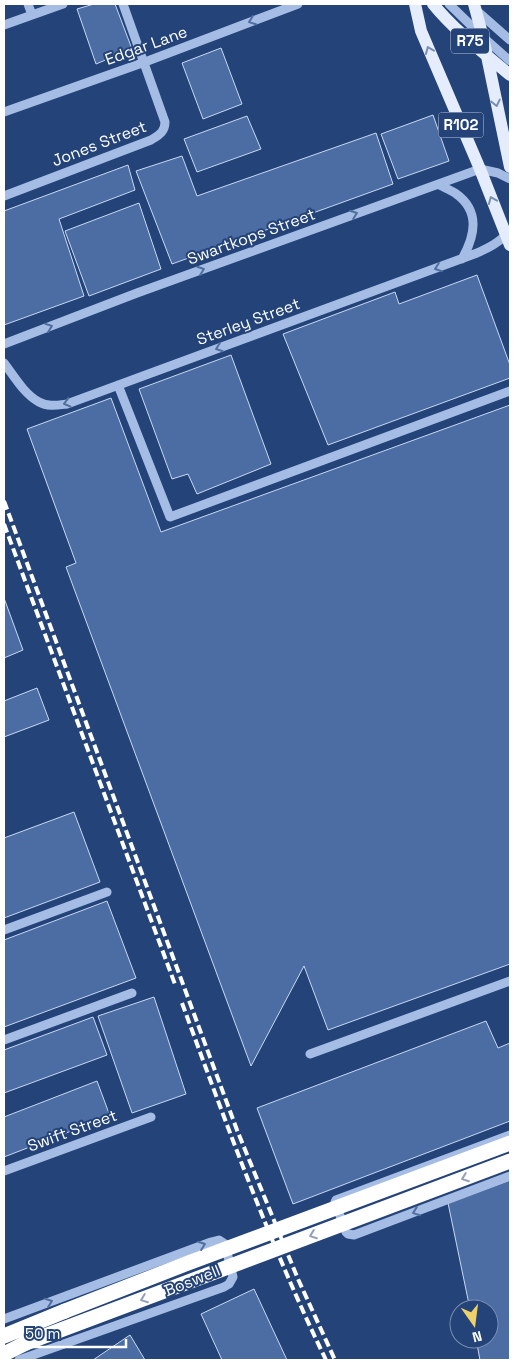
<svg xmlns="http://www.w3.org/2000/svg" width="514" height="1364" font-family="'Space Grotesk',sans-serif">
	<rect width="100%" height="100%" fill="#234379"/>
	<path fill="#4b6da3" stroke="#c8d9f3" d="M94,4H115L132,49L96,64L77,9Z
		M221,48L242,104L203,119L182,63Z
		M433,115L449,161L398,179L381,134Z
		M247,116L261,149L197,172L184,139Z
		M376,133L393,184L172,264L136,171L182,156L197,196Z
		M128,165L135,190L59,219L84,296L4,325V211Z
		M139,203L161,269L89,296L65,231Z
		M477,275L510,365V378L328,445L283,334L395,292L399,304Z
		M231,355L271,464L197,494L188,474L172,479L139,389Z
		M111,398L161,532L510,405V964L328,1030L304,966L251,1066L66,567L76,563L27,429Z
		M4,598L23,650L4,658Z
		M37,688L49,720L4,737V701Z
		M74,812L100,882L4,918V838Z
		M107,901L136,978L4,1027V940Z
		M154,997L186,1094L132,1113L98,1016Z
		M93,1017L107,1055L4,1093V1050Z
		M486,1021L498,1048L510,1043V1121L293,1204L257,1108Z
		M97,1081L110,1116L4,1157V1117Z
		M510,1180V1360H480L476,1339H489V1309H470L448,1203Z
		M254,1289L287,1360H222L201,1314Z
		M130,1335L145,1360H93Z"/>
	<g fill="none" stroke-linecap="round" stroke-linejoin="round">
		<path stroke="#a5bde4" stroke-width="9" d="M28,4L32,15
			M449,4L483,37L510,61
			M477,11L510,40
			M4,25L63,4
			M4,112L145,62L298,4
			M438,184C443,187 450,190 455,193C481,211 475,236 462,259
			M4,196L151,140C159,135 165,132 165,122L123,4
			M4,344L137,293L480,169L498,173L510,179
			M4,363C14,376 24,394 39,402C48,407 58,405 67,404L477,253C488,248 501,242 509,231
			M118,385L170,517L510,391
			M4,930L107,892
			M4,1040L132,993
			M310,1054L510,981
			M510,1135L336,1200L335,1202L346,1232L348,1234L354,1235L510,1176
			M4,1171L151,1117
			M4,1319L211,1242L219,1240L225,1244L233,1277L229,1284L224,1287L19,1360"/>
		<path stroke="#e5ecfc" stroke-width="12" d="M415,4L421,31L480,169L510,245
			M433,4C455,31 484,53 510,75
			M474,4L483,37L510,167"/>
		<path stroke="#fff" stroke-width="15" d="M4,1336L65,1311
			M4,1354L26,1343"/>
		<path stroke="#fff" stroke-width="4" stroke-dasharray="9 4" stroke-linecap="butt" d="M4,501L237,1130L298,1279L335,1360
			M4,524L176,987
			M182,1003C226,1123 270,1245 326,1360"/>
		<path stroke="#fff" stroke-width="15" d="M65,1311L188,1263L510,1143
			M26,1343L510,1161"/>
	</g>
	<defs><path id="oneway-chevron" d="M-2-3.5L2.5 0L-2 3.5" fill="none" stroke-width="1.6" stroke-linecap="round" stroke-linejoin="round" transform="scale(1.25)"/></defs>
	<g stroke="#506e9e">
		<use href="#oneway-chevron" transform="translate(252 21) rotate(159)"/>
		<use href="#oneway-chevron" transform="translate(354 214) rotate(-20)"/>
		<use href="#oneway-chevron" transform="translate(438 268) rotate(160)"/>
		<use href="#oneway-chevron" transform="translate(201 270) rotate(-20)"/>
		<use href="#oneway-chevron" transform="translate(49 327) rotate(-21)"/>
		<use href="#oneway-chevron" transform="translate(219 348) rotate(160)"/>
		<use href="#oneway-chevron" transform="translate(67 403) rotate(166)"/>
		<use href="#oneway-chevron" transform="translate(416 1212) rotate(159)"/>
		<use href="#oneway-chevron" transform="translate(202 1245) rotate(-20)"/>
		<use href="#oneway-chevron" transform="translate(49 1302) rotate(-20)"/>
	</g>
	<g stroke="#7a8fb4">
		<use href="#oneway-chevron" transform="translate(429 50) rotate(-113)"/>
		<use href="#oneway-chevron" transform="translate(496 103) rotate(78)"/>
		<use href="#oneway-chevron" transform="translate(492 200) rotate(-112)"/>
	</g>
	<g stroke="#91a1bc">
		<use href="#oneway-chevron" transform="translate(465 1178) rotate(159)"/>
		<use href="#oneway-chevron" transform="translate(313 1235) rotate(159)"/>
		<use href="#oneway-chevron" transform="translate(144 1299) rotate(159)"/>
	</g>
	<g text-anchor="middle" stroke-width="4" stroke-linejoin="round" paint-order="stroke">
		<g fill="#234379" stroke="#bdc7d7" stroke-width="1">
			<rect x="451" y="28.5" width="38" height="25" rx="4"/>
			<rect x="438.5" y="112.5" width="45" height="25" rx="4"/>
		</g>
		<g font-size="15" font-weight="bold" fill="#fff">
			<text x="470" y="46">R75</text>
			<text x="461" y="130">R102</text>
		</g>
		<g font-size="16" fill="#fff" stroke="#234379">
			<text transform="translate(146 45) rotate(-20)" y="6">Edgar Lane</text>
			<text transform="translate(99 143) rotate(-21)" y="6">Jones Street</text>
			<text transform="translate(251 236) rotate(-20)" y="6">Swartkops Street</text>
			<text transform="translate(248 321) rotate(-20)" y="6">Sterley Street</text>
			<text transform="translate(72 1130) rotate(-20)" y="6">Swift Street</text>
			<text transform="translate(192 1280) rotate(-22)" y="6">Boswell</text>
		</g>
	</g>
	<rect width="514" height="1364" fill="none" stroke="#ffffff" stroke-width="10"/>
	<g transform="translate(474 1324) rotate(166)"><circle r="24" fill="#234379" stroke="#7b8eaf"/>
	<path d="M0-4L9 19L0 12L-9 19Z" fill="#eed168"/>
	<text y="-8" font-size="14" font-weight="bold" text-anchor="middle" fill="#ffffff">N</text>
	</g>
	<path d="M18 1339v8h108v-8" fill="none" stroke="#ffffff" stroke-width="2.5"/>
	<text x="25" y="1339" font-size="15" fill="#ffffff" stroke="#234379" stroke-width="4" paint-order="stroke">50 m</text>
</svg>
